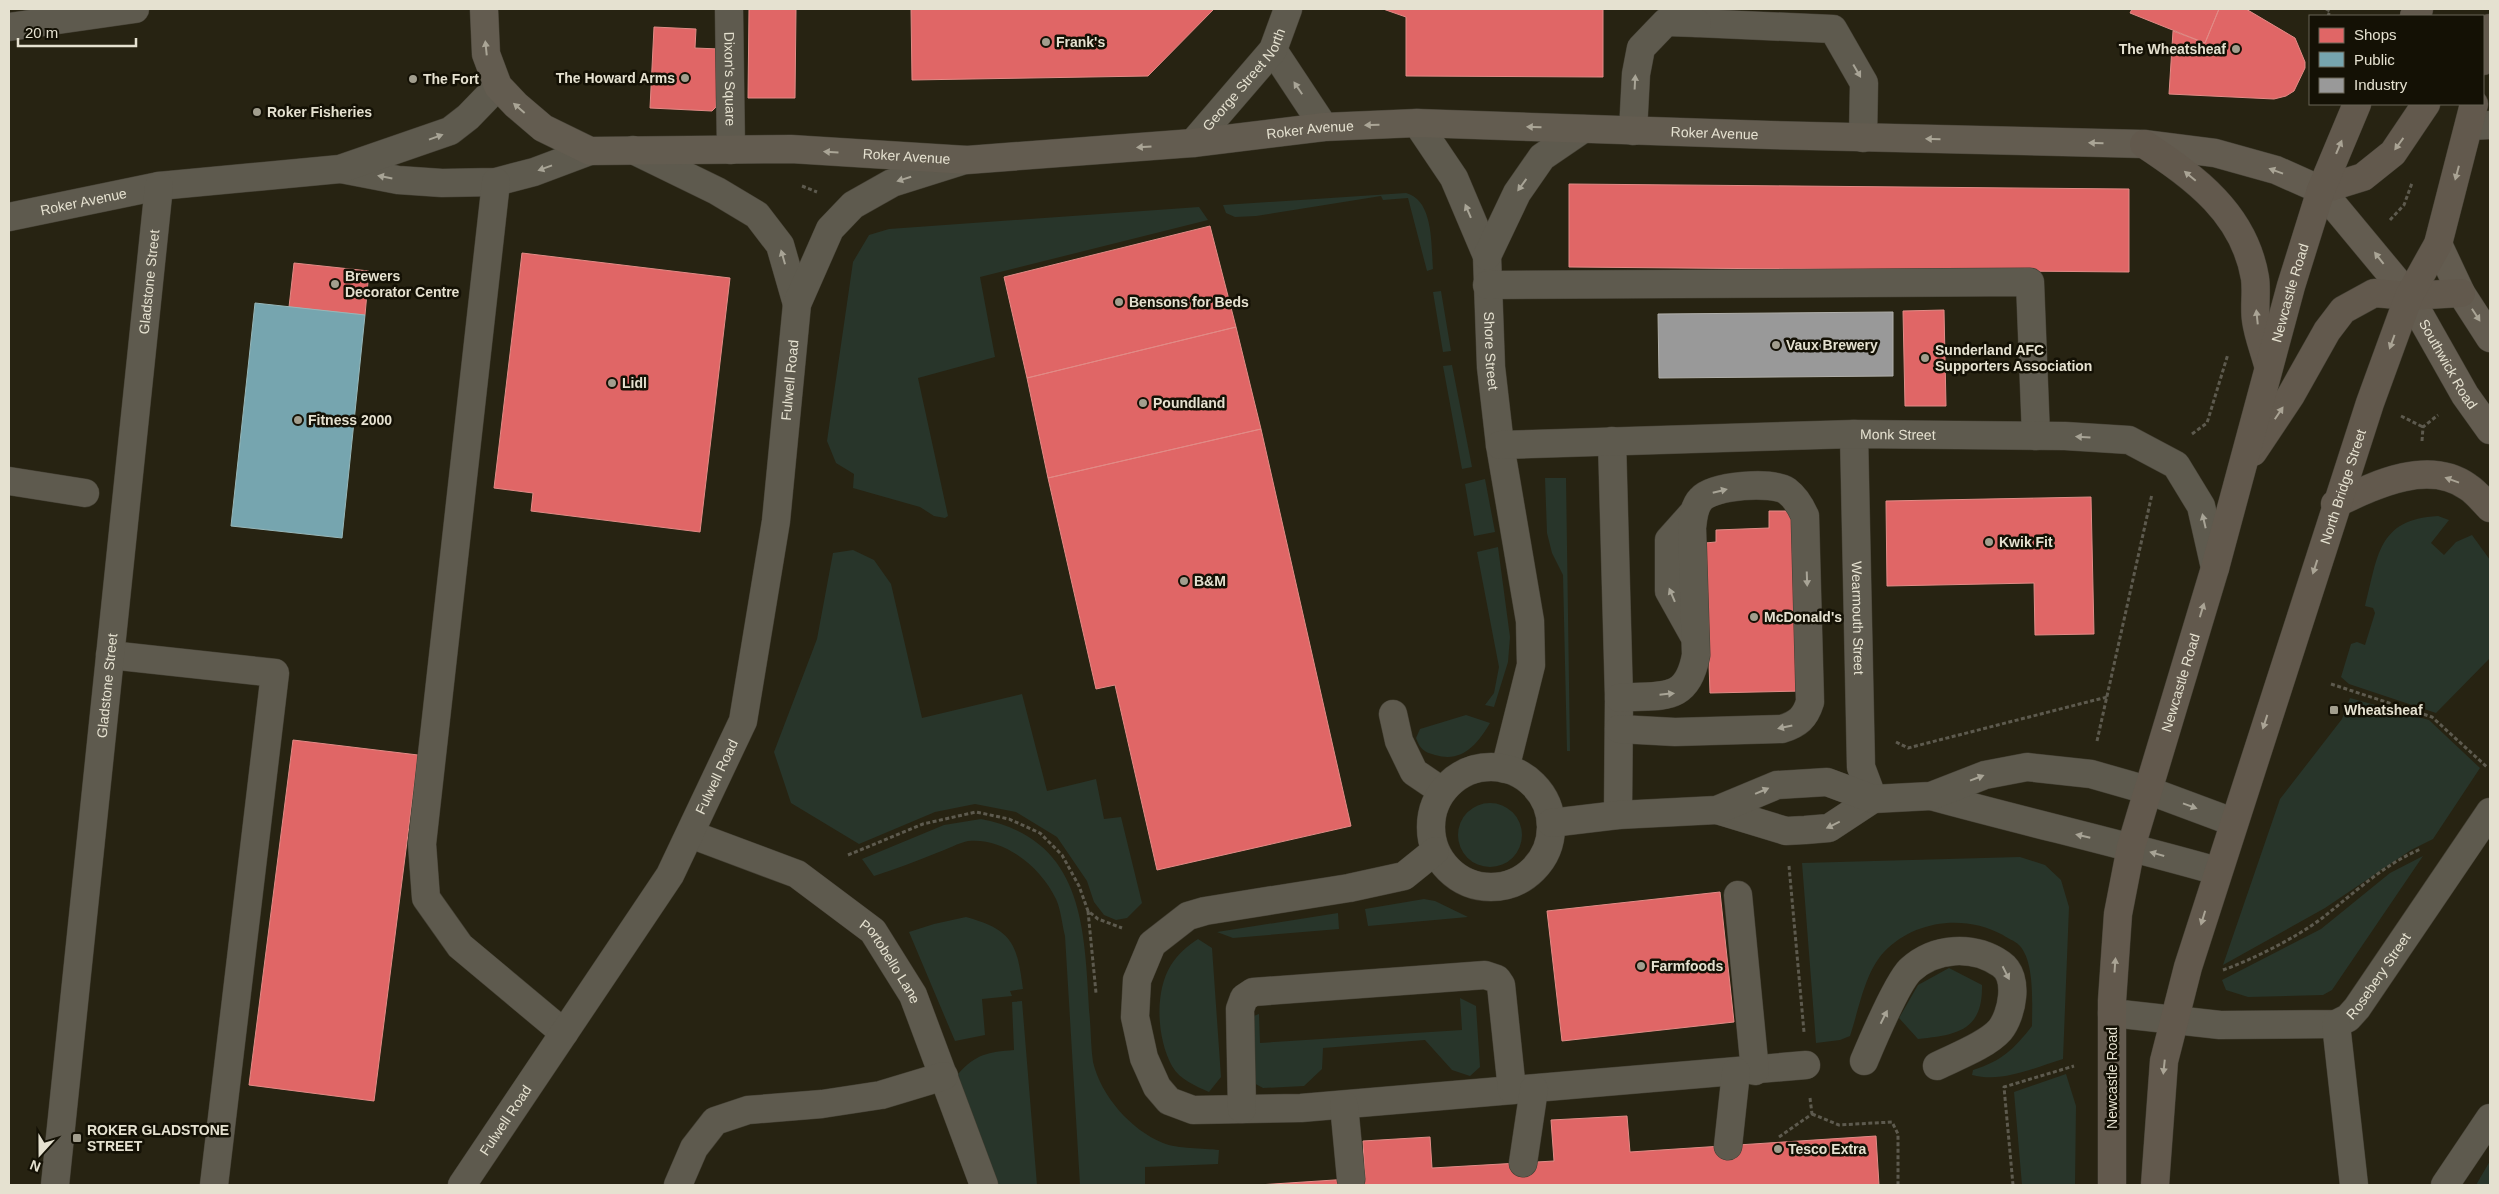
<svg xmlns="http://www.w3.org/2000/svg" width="2499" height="1194" font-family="Arial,sans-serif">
	<rect width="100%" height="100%" fill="#272312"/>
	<path fill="#28352a" d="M1406,193C1434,200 1431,246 1433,269L1427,271L1408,198L1383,200L1381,196L1256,216L1235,217L1226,213L1223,205Z
		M1199,207L1208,220L980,277L995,357L918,378L948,516L945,518L934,516L920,507L853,488L854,474L836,463L827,441L853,262L869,235L889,229Z
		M1441,291L1451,351L1443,352L1433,292Z
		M1452,365L1472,467L1462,469L1443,366Z
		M1545,478H1566L1570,751H1567L1563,575L1552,553L1547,533Z
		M1485,479L1495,532L1474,536L1465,484Z
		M2438,516L2449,520L2431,543L2444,555L2456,542L2472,535L2490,560V658L2436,713L2349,684L2341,677L2351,644L2357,642L2365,645L2375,613L2373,608L2365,606C2378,557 2377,519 2438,516Z
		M1498,547L1510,637L1508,662L1494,707L1485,705L1494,693L1499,667L1477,552Z
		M853,550L874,560L891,584L922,718L1022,694L1047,791L1096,779L1104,819L1121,817L1142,903L1127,918L1116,920L1104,915L1094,902L1087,881L1057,837L1016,812L975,804L935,812L859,844L791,803L774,752L817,639L833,553Z
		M2350,698L2429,720L2480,768L2433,839L2411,850L2325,908L2223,965L2280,799L2342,719Z
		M1466,715L1490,723C1477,745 1462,763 1435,755C1424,752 1420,749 1416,738L1420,729Z
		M1458 835a32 32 0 1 1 64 0a32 32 0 1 1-64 0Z
		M981,819C1088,840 1084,934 1090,1021C1091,1034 1091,1049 1093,1062C1101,1096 1131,1130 1163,1143C1177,1149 1204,1148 1219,1150L1218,1164L1145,1167V1185H1080L1065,936C1062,924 1061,910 1056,899C1041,867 1004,837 968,841C958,843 948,849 939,852C917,861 896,869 874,876L862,859L944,825Z
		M2423,856L2332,990L2323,995L2248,997L2226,990L2222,980L2321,929L2390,873Z
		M2020,857L2045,865L2061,880L2069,907L2063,1059C2033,1068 2003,1083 1972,1075L1973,1070C2002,1061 2014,1049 2032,1026C2032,1004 2035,961 2019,945C2015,941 2007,938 2003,935C1965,914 1914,920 1884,952C1865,972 1859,1009 1850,1036L1840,1040L1816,1043L1802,863Z
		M1424,899L1435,901L1468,917L1368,926L1365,909Z
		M1338,913L1339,929L1233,938L1217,932Z
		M966,917C1013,930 1017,944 1023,989L1010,991L1012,996L982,999L985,1035L955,1041L909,932L934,924Z
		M1198,939L1212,948L1221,1077L1209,1092C1196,1086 1180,1080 1172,1066C1157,1039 1154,992 1171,965C1178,954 1187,946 1198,939Z
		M1949,968L1982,985C1983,1032 1955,1035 1918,1039L1899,1018L1918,985Z
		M1460,998L1476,1006L1480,1067L1470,1076L1452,1070L1425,1040L1323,1048L1322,1069L1304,1086L1263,1088L1252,1082L1251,1017L1259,1014L1260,1043L1462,1030Z
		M1022,1001L1037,1185H997L965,1101L958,1074C976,1054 988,1052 1014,1050L1012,1002Z
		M2066,1074L2076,1106L2075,1185H2022L2014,1092Z
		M2490,1161V1185H2476Z"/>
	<path fill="#e06666" stroke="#e28b86" d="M749,9H796L795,98H748Z
		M911,9H1214L1148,76L912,80Z
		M1383,9H1603V77L1406,76V17Z
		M2132,9H2219L2205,43L2130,13Z
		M2219,9H2246L2295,38L2305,62V68L2294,91L2286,96L2274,99L2169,94L2173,31L2205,43Z
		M654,27L696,29L695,48L719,49L716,107L712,111L650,108Z
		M1569,184L2129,189V272L1569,267Z
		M1210,226L1236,327L1027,378L1004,277Z
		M522,253L730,278L700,532L531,511L533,493L494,488Z
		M294,263L369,271L365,315L289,307Z
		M1944,310L1946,406H1905L1903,311Z
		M1236,327L1261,429L1048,478L1027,378Z
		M1261,429L1351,826L1157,870L1115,685L1096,689L1048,478Z
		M2091,497L2094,634L2035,635L2034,583L1887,586L1886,501Z
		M1769,511H1797L1803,691L1710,693L1705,543L1716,542V530L1769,528Z
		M293,740L418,755L374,1101L249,1085Z
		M1720,892L1734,1022L1562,1041L1547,911Z
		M1627,1116L1630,1152L1876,1136L1879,1185H1258L1365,1178L1363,1141L1430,1137L1432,1168L1554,1161L1551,1120Z"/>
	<path fill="#76a5af" stroke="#97b7b9" d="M255,303L365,315L342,538L231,526Z"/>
	<path fill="#999" stroke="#b0afaa" d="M1893,312V376L1659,378L1658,314Z"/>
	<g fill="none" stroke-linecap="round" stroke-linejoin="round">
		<g stroke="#433f33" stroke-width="29">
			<g id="minor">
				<path id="s1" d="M729,9L731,150"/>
				<path d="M1683,9L1697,23L1833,29L1864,83L1863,138"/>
				<path d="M9,27L135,9"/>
				<path d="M1273,50L1324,127"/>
				<path id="s2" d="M1417,123L1454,178L1487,256L1491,367L1500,445L1530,621L1531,665L1505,769"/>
				<path d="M2470,126L2490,125"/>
				<path d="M1633,131L1636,74L1641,48L1666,22L1697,23"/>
				<path id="s3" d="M1193,143L1273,50L1288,9"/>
				<path d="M633,150L717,191L757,215L780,245L797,304"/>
				<path d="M341,169L398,180L442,183L496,182L534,172L590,151"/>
				<path d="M496,182L422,844L426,898L460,946L564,1033"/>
				<path id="s4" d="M9,217L159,186L340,169L450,131L468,117L498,86"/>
				<path d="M1487,256L1517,193L1542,157L1583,129"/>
				<path d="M1487,285L2030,282L2036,436"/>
				<path id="s5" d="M1854,434L1861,767L1873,799"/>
				<path d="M1612,441L1619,698L1618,815"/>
				<path id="s6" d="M1500,445L1854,434L2065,436L2129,440L2176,465L2201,506L2215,568"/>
				<path d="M9,481L85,493"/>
				<path d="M1693,634L1669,591V540L1694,512"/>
				<path d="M110,655L275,673L214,1185"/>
				<path d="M1393,714L1399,741L1414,772L1442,791"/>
				<path d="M1619,729L1675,732L1782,729C1798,724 1805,718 1810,702L1805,516C1801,507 1795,497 1787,491C1772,481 1714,485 1701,499C1694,506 1693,518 1692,528L1696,655C1687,705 1660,694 1619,698"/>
				<circle cx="1491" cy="827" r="60"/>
				<path d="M1931,796C2026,822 2122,844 2217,871"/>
				<path d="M1717,810L1786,831L1805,830L1829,828L1873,799"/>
				<path d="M1551,823L1618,815L1717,810L1777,785L1827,782L1873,799L1931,796L1985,775L2027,767L2091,774L2147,790L2233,822"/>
				<path id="s7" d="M690,834L797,874L873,931L913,995L984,1185"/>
				<path d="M1435,851L1404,876L1349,888L1205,911L1188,916L1152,944L1137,980L1135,1017L1144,1058L1157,1087L1169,1101L1193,1110L1301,1108L1806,1065"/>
				<path d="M1738,895L1755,1071"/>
				<path id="s8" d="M2112,1013L2220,1025L2336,1024L2348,1018L2357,1008L2490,812"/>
				<path d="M2336,1024L2354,1185"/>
				<path d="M1864,1061C1872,1042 1897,983 1910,970C1935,947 1973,945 2001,964C2020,977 2012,1015 2000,1030C1987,1045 1955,1057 1937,1066"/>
				<path d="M1344,1105L1351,1179"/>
				<path d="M1242,1109L1240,1009L1244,998L1253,992L1485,975L1497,979L1501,985L1512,1090"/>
				<path d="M1728,1146L1736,1072"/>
				<path d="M1523,1163L1534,1089"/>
				<path id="s9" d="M55,1185L159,186"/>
				<path id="s10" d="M462,1185L670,875L743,721L776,521L797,304L830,229L853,205L892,183L965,160"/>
				<path d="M678,1185L694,1148L715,1121L748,1110L822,1104L881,1095L944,1076"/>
				<path d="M2445,1185L2490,1118"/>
			</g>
		</g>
		<g stroke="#433f33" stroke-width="29">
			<g id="major">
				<path id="s11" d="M484,9L486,54L498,86L516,105L543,128L590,151L791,149L967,160L1193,143L1324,127L1417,123L1770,135L2144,144L2215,153L2276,170L2321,190L2409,296L2465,395L2490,430"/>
				<path d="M2438,244L2461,293L2490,338"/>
			</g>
		</g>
		<g stroke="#433f33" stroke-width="29">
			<g id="highway">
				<path d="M2414,16L2419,9"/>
				<path d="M2483,61L2490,28"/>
				<path d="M2144,144C2195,178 2244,213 2255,278C2257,292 2254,307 2256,320C2258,335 2264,350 2268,365"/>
				<path d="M2321,190L2363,177L2393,153L2426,104"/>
				<path d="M2253,452L2291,395L2327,331L2343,310L2374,293L2409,296L2461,293"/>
				<path d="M2335,504C2373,486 2428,458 2468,487C2476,492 2483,501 2490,508"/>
				<path id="s12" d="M2112,1185V1001L2118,914L2131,847L2215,568L2291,286L2321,190L2357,104"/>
				<path id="s13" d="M2155,1185L2164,1061L2188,967L2370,403L2409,296L2438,244L2474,104"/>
			</g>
		</g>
		<path stroke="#5d5a4e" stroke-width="3" stroke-dasharray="4 2.5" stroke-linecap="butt" d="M2326,9L2330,11L2328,16
			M802,186L817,192
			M2390,220L2404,205L2412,183
			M2401,416L2423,427
			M2192,434L2207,423L2228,354
			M2422,441L2423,427L2438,415
			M2331,684L2432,717L2487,767
			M2097,741L2152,494
			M1896,742L1908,748L2107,697
			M848,855L923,824L976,812L1009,819L1040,833L1062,855L1079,886L1088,911L1098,919L1122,928
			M1789,866L1804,1032
			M1088,911L1096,993
			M2223,970C2254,959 2295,938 2321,919C2353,894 2384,864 2421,849
			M1810,1098L1812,1114
			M1812,1114L1839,1125L1892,1122L1898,1134V1185
			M1779,1137L1812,1114
			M2013,1185L2004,1087L2074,1066"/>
		<use href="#minor" stroke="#5e5a4e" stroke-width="28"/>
		<use href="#major" stroke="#635c50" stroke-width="28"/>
		<use href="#highway" stroke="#62594d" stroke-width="28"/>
	</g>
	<defs><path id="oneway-solid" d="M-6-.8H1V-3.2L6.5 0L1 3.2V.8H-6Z" transform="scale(1.25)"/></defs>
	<g fill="#aaa596">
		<use href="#oneway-solid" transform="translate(486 48) rotate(-96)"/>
		<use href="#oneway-solid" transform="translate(519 108) rotate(-139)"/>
		<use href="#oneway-solid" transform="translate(1372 125) rotate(178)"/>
		<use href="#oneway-solid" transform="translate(1534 127) rotate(-178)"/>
		<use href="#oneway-solid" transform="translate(1933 139) rotate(-179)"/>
		<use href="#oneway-solid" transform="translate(2096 143) rotate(-179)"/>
		<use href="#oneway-solid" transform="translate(1144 147) rotate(176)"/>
		<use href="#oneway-solid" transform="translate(831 152) rotate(-177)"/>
		<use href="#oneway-solid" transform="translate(2276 171) rotate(-160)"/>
		<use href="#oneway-solid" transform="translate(2379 258) rotate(-128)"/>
		<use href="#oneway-solid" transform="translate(2476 315) rotate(57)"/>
	</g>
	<g fill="#a8a496">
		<use href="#oneway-solid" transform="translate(1857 71) rotate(60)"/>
		<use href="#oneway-solid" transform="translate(1635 82) rotate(-87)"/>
		<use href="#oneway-solid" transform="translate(1298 88) rotate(-124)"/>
		<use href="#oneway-solid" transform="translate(436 137) rotate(-20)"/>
		<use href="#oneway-solid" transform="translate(545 168) rotate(160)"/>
		<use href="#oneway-solid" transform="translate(385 177) rotate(-169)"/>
		<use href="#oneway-solid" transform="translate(904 179) rotate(163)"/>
		<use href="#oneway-solid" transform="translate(1522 185) rotate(126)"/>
		<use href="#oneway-solid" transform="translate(1468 211) rotate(-113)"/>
		<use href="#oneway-solid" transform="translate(783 257) rotate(-106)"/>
		<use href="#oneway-solid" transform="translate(2083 437) rotate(-177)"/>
		<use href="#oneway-solid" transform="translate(1720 491) rotate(-14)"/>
		<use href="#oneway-solid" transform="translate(2204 521) rotate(-103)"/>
		<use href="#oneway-solid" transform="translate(1807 579) rotate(88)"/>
		<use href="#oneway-solid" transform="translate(1672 595) rotate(-113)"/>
		<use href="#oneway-solid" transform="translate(1667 694) rotate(-6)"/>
		<use href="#oneway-solid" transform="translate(1785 727) rotate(168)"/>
		<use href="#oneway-solid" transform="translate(1977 778) rotate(-21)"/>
		<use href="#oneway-solid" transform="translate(1762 791) rotate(-23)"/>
		<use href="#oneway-solid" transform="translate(2190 806) rotate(20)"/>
		<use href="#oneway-solid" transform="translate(1833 825) rotate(154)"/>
		<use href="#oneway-solid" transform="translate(2083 836) rotate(-167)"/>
		<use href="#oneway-solid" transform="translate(2157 854) rotate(-164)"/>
		<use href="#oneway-solid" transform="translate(2006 973) rotate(63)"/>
		<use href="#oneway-solid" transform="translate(1884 1017) rotate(-63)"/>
	</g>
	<g fill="#aaa495">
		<use href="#oneway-solid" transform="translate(2399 144) rotate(126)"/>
		<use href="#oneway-solid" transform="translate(2339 147) rotate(-67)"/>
		<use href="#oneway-solid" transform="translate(2457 173) rotate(105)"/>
		<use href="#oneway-solid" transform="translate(2190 176) rotate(-140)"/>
		<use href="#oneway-solid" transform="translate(2257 317) rotate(-96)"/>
		<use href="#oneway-solid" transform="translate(2392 342) rotate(110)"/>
		<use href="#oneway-solid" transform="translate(2279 413) rotate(-56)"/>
		<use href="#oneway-solid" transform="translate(2452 480) rotate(-160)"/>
		<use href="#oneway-solid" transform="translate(2315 567) rotate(108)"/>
		<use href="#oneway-solid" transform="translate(2202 610) rotate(-73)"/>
		<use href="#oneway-solid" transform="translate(2265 722) rotate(108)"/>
		<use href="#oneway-solid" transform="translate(2203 918) rotate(107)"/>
		<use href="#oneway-solid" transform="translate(2115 965) rotate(-86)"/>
		<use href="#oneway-solid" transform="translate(2164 1067) rotate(96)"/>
	</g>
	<g fill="#a29e8e" stroke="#141105" stroke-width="2">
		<circle cx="1046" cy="42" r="5"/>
		<circle cx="2236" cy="49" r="5"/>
		<circle cx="685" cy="78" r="5"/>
		<circle cx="413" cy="79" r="5"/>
		<circle cx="257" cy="112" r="5"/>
		<circle cx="335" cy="284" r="5"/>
		<circle cx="1119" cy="302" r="5"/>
		<circle cx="1776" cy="345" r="5"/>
		<circle cx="1925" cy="358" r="5"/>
		<circle cx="612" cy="383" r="5"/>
		<circle cx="1143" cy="403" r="5"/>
		<circle cx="298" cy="420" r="5"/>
		<circle cx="1989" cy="542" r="5"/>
		<circle cx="1184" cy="581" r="5"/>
		<circle cx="1754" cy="617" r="5"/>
		<rect x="2329" y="705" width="10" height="10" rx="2.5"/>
		<circle cx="1641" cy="966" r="5"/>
		<rect x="72" y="1133" width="10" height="10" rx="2.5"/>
		<circle cx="1778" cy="1149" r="5"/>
	</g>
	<g text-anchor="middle" stroke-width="5" stroke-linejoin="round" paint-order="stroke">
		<g font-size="14" font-weight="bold" fill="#e5e1d0" stroke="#141105" text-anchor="start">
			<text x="1056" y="47">Frank's</text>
			<text x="2226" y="54" text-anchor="end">The Wheatsheaf</text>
			<text x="675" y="83" text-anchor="end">The Howard Arms</text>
			<text x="423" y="84">The Fort</text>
			<text x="267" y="117">Roker Fisheries</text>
			<text x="345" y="281">Brewers<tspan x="345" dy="16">Decorator Centre</tspan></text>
			<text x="1129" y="307">Bensons for Beds</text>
			<text x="1786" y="350">Vaux Brewery</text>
			<text x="1935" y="355">Sunderland AFC<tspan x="1935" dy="16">Supporters Association</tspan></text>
			<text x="622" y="388">Lidl</text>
			<text x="1153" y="408">Poundland</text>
			<text x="308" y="425">Fitness 2000</text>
			<text x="1999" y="547">Kwik Fit</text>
			<text x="1194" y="586">B&amp;M</text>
			<text x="1764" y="622">McDonald's</text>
			<text x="2344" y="715">Wheatsheaf</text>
			<text x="1651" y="971">Farmfoods</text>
			<text x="87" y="1135">ROKER GLADSTONE<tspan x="87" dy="16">STREET</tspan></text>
			<text x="1788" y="1154">Tesco Extra</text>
		</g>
		<g font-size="14" fill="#e5e1d0" stroke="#141105">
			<text dy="5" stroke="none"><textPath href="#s3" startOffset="82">George Street North</textPath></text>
			<text dy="5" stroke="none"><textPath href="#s1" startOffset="70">Dixon's Square</textPath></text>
			<text dy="5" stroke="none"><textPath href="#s11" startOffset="915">Roker Avenue</textPath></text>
			<text dy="5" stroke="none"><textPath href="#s11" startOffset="1320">Roker Avenue</textPath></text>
			<text dy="5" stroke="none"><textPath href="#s11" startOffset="510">Roker Avenue</textPath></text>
			<text dy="5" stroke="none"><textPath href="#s4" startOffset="76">Roker Avenue</textPath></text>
			<text dy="5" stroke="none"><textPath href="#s9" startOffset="908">Gladstone Street</textPath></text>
			<text dy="5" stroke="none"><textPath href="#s12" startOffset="916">Newcastle Road</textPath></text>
			<text dy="5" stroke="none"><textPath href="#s2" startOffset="246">Shore Street</textPath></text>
			<text dy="5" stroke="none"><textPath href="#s11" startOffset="2150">Southwick Road</textPath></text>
			<text dy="5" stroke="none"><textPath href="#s10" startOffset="888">Fulwell Road</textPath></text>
			<text dy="5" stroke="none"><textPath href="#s6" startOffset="398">Monk Street</textPath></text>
			<text dy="5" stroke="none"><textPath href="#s13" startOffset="726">North Bridge Street</textPath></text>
			<text dy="5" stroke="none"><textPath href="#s5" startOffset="184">Wearmouth Street</textPath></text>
			<text dy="5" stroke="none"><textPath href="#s12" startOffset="511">Newcastle Road</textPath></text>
			<text dy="5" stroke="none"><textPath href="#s9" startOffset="502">Gladstone Street</textPath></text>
			<text dy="5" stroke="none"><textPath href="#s10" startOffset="482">Fulwell Road</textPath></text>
			<text dy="5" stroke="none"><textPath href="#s7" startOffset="244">Portobello Lane</textPath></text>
			<text dy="5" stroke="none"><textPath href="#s8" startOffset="290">Rosebery Street</textPath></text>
			<text transform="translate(2112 1078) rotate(-90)" y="5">Newcastle Road</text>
			<text dy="5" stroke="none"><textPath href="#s10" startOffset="78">Fulwell Road</textPath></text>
		</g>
	</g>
	<rect width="2499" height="1194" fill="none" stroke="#e5e1d0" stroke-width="20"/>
	<rect x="2309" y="15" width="175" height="90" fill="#141105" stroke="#686456"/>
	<rect x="2319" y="28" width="25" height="15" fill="#e06666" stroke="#686456"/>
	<text x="2354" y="40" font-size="15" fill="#e5e1d0">Shops</text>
	<rect x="2319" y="52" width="25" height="15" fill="#76a5af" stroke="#686456"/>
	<text x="2354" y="65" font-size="15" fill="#e5e1d0">Public</text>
	<rect x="2319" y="78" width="25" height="15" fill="#999999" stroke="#686456"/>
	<text x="2354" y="90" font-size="15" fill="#e5e1d0">Industry</text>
	<g transform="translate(40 1154) rotate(201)" stroke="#141105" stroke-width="4" paint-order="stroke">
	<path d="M0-4L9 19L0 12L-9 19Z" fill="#e5e1d0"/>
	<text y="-8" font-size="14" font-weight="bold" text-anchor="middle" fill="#e5e1d0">N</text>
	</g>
	<path d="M18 38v8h118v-8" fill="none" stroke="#e5e1d0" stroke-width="2.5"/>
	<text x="25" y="38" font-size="15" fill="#e5e1d0" stroke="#141105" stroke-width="4" paint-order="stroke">20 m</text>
</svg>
